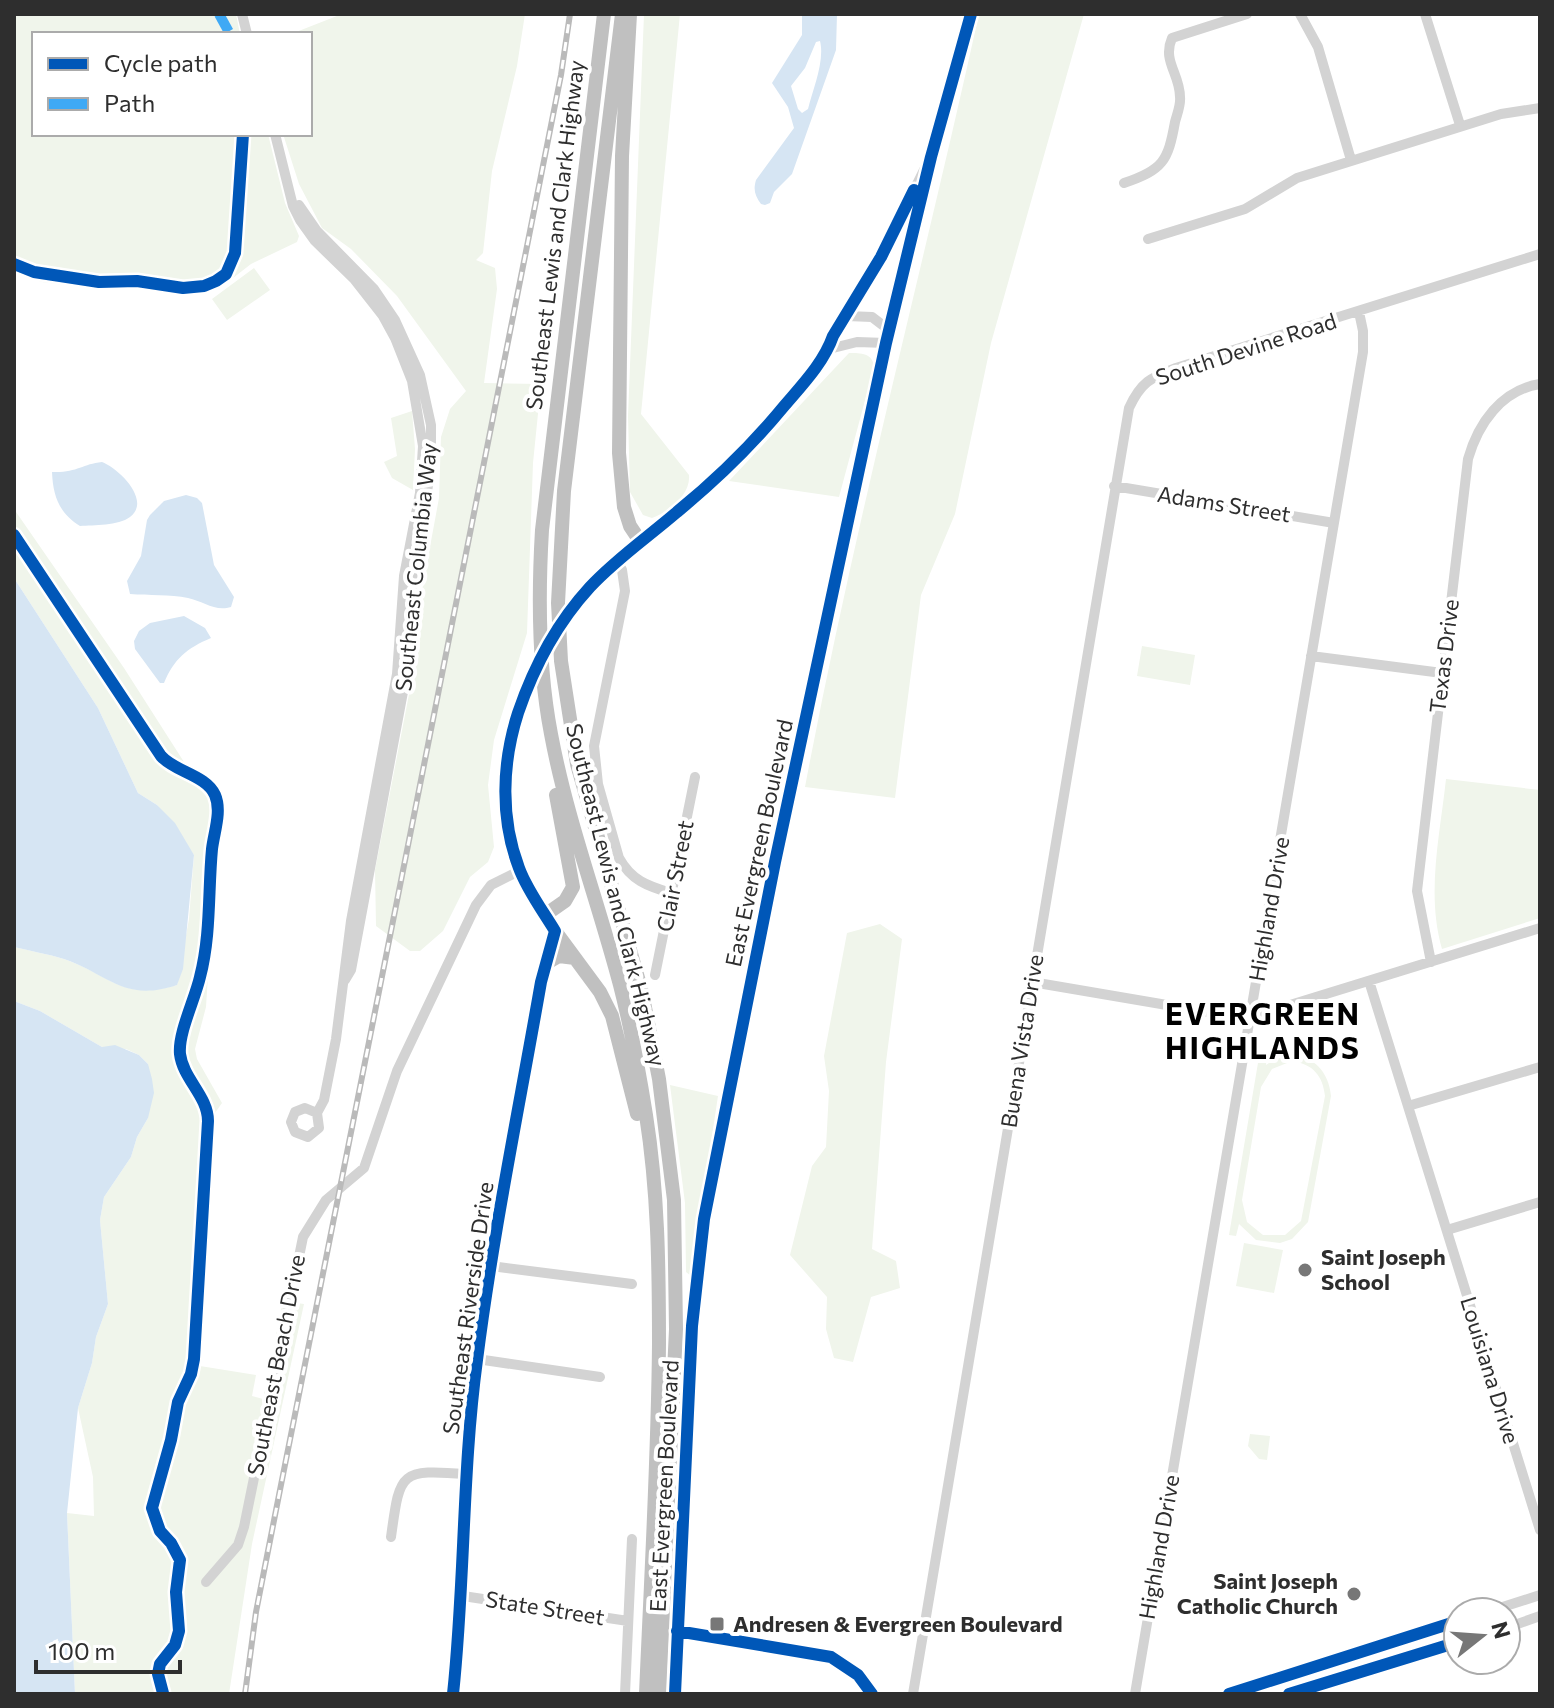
<svg xmlns="http://www.w3.org/2000/svg" width="1554" height="1708" font-family="Commissioner,sans-serif">
	<rect width="100%" height="100%" fill="#fff"/>
	<path fill="#f0f5eb" fill-rule="evenodd" d="M14,14H236L240,34H34V134H268L285,203L299,236L297,242L251,264L224,285L205,292L172,293L140,288L97,289L42,282L14,273Z
		M342,14H525L517,66L492,171L483,253L476,260L495,268L497,289L484,383L541,384L533,463L527,633L494,740L488,785L494,847L488,862L470,877L443,931L420,951H410L376,926L375,870L411,684L420,601L439,498L441,437L450,409L466,391L397,296L351,249L322,228L299,184L283,134H310V34H291Z
		M644,14H680L641,414L689,475C691,495 668,512 652,518L643,515L630,492L628,416Z
		M979,14H1084L991,343L955,514L921,595L895,798L805,787C854,527 922,272 979,14Z
		M254,268L270,290L227,320L212,299Z
		M849,353C861,353 873,353 874,367L839,497L729,481Z
		M412,411L415,449L413,490L392,478L384,462L397,456L391,418Z
		M14,509L124,668L184,762L210,782L220,799L222,809L216,850L206,1007L195,1049L197,1059L222,1103L210,1120L200,1366L256,1375L252,1396L263,1399L283,1301L304,1304L252,1544L229,1694H75L67,1513L94,1516L93,1477L78,1408L92,1363L96,1337L108,1304L100,1220L104,1197L131,1157L137,1137L148,1118V1064L139,1055L126,1049L102,1047L40,1011L14,1001V947C30,951 48,954 64,959C111,975 120,1001 177,985L189,919L194,855L157,805L138,793L98,708L14,578Z
		M1142,646L1195,655L1190,685L1137,676Z
		M1446,779L1540,790V918L1442,949C1426,894 1440,835 1446,779Z
		M880,924L902,939L886,1062L872,1249L896,1261L900,1288L871,1297L853,1362L834,1358L826,1329L827,1297L790,1255L812,1166L826,1147L829,1091L824,1056L847,933Z
		M1260,1051L1267,1053L1266,1065C1295,1044 1328,1060 1331,1096L1308,1222L1292,1239L1280,1243L1256,1240L1239,1224L1236,1236L1229,1235ZM1292,1061C1313,1064 1323,1076 1325,1096L1301,1221L1285,1235H1263L1247,1222L1242,1200L1261,1087L1272,1069Z
		M670,1085L718,1096L691,1276L686,1272L685,1203Z
		M1244,1243L1283,1250L1274,1293L1236,1286Z
		M1250,1434L1270,1436L1267,1460L1259,1459L1248,1446Z"/>
	<path fill="#d6e5f3" fill-rule="evenodd" d="M802,14H837L836,50L792,174L774,192L770,203L765,205L761,204C755,196 753,190 756,180L794,128L788,107L772,83L802,35ZM820,41C825,61 813,89 808,109L802,113L798,109L791,86L805,68L816,42Z
		M102,462C118,468 152,500 130,517C118,526 94,525 80,526C59,513 53,496 52,472C77,473 82,464 102,462Z
		M186,495L197,498L202,503L214,565L234,597L231,607C215,612 203,601 188,598C170,594 149,596 130,594L127,581L141,556L147,520L150,515L164,501Z
		M14,578L98,708L138,793L157,805L175,823L194,855L183,969L177,985C124,1003 108,974 64,959C48,954 30,951 14,947Z
		M184,616L205,628L211,638C187,648 174,659 164,683H160L135,649L134,641L139,631L150,623Z
		M14,1001L40,1011L102,1047L115,1045L139,1055L148,1064L152,1079L154,1093L148,1118L137,1137L131,1157L104,1197L100,1220L108,1304L96,1337L92,1363L78,1408L67,1513L75,1694H14Z"/>
	<g fill="none" stroke-linecap="round" stroke-linejoin="round">
		<path stroke="#d3d3d3" stroke-width="10" d="M242,14L247,34
			M1300,14L1318,47L1351,160
			M1425,14L1460,125
			M275,134L293,206L300,220L315,241L354,279L383,316L395,338L412,381L423,446L420,493L404,576L397,674L351,921L336,1039L324,1100L317,1113L319,1128L308,1137L295,1132L291,1122L295,1112L305,1108L317,1113
			M1124,183C1163,170 1168,161 1175,122C1177,114 1181,105 1180,97C1180,74 1162,61 1172,38L1247,14
			M299,205L317,231L374,289L395,320L420,375L431,425V468L413,574L405,681L351,970L345,980
			M1148,239L1245,209L1297,178L1501,114L1540,108
			M847,316L872,317L889,330
			M829,349L857,342L886,343
			M1114,486L1334,523
			M617,561L622,570L625,591L594,746L598,784L619,858C631,880 647,886 671,893
			M588,589L640,541L707,487L741,454L812,372L829,349L833,336L881,257L925,168
			M1311,656L1442,673
			M1431,962L1417,891L1468,459C1478,424 1501,390 1540,384
			M655,975L695,777
			M1369,981L1540,1530
			M1032,982L1237,1017H1251L1540,928
			M1408,1106L1540,1067
			M1447,1230L1540,1202
			M491,1266L632,1284
			M477,1359L600,1377
			M391,1537C400,1472 399,1469 466,1474
			M206,1582L238,1545L244,1527L303,1237L326,1200L364,1168L397,1071L476,905L491,885L519,871
			M463,1596L628,1621
			M1487,1612L1540,1595
			M1506,1628L1540,1616
			M677,1631L831,1657L858,1675L872,1694
			M453,1694C465,1583 462,1471 477,1360C493,1234 519,1108 541,982L555,931C543,912 529,893 520,872C495,817 505,755 523,700
			M625,1694L632,1539
			M675,1694L692,1326L704,1219L775,862L886,343L931,157L971,14
			M913,1694L1129,408C1141,382 1150,378 1176,368L1540,254
			M1135,1694L1363,352V331L1359,312
			M1229,1694L1458,1621
			M1289,1694L1458,1642"/>
		<path stroke="#c0c0c0" stroke-width="14" d="M604,14L542,530C538,598 538,667 551,734C567,820 598,901 620,985C631,1028 639,1071 646,1115C658,1191 659,1267 659,1344C658,1461 651,1577 646,1694
			M622,14L564,491L558,603L561,661L577,764L642,992L659,1079L674,1200L676,1329L659,1694
			M630,14L622,156L619,453L624,507L630,526L640,541
			M545,915L565,901L573,887L556,795
			M555,931L600,992L612,1016L637,1114
			M545,964L559,956L575,958"/>
		<g stroke="#bababa" stroke-width="6">
			<path id="rail" d="M245,1694L256,1612L279,1495L561,75L570,14"/>
		</g>
		<use href="#rail" stroke="#fff" stroke-width="3" stroke-dasharray="9" stroke-linecap="butt"/>
		<path stroke="#d3d3d3" stroke-width="10" d="M523,700C537,658 560,623 588,589"/>
		<path stroke="#3fa9f5" stroke-width="10" stroke-dasharray="20 10" stroke-linecap="butt" d="M219,14L230,34"/>
		<g stroke="#fff" stroke-width="17">
			<path id="cycleway" d="M14,264L34,272L99,282L137,281L183,288L204,286L216,281L226,274L235,253L243,134
				M14,535L161,756C175,772 206,775 215,795C222,811 214,832 212,849C208,892 211,935 200,977C195,999 178,1033 180,1054C183,1079 208,1096 208,1121L194,1359L191,1374L178,1402L171,1440L152,1508L160,1531L171,1543L180,1560L176,1592L179,1631L175,1645L160,1664L158,1674L163,1693
				M677,1631L831,1657L858,1675L872,1694
				M453,1694C465,1583 462,1471 477,1360C493,1234 519,1108 541,982L555,931C543,911 527,890 519,868C500,818 502,763 518,713C534,666 556,624 590,587C616,559 648,537 677,512C716,480 753,444 785,405C803,384 824,362 833,336L881,257L914,190
				M675,1694L692,1326L704,1219L775,862L886,343L931,157L971,14
				M1229,1694L1458,1621
				M1289,1694L1458,1642"/>
		</g>
		<use href="#cycleway" stroke="#0057b8" stroke-width="12"/>
	</g>
	<g fill="#777" stroke="#fff" stroke-width="3">
		<circle cx="1305" cy="1270" r="8"/>
		<circle cx="1354" cy="1594" r="8"/>
		<rect x="709" y="1616" width="16" height="16" rx="4"/>
	</g>
	<g text-anchor="middle" stroke-width="8" stroke-linejoin="round" paint-order="stroke">
		<g font-size="22" fill="#2e2e2e" stroke="#fff">
			<text transform="translate(555 235) rotate(-83)" y="8">Southeast Lewis and Clark Highway</text>
			<text transform="translate(1246 349) rotate(-18)" y="8">South Devine Road</text>
			<text transform="translate(1224 504) rotate(9)" y="8">Adams Street</text>
			<text transform="translate(416 567) rotate(-84)" y="8">Southeast Columbia Way</text>
			<text transform="translate(1444 656) rotate(-83)" y="8">Texas Drive</text>
			<text transform="translate(759 843) rotate(-78)" y="8">East Evergreen Boulevard</text>
			<text transform="translate(675 876) rotate(-79)" y="8">Clair Street</text>
			<text transform="translate(616 895) rotate(76)" y="8">Southeast Lewis and Clark Highway</text>
			<text transform="translate(1269 909) rotate(-80)" y="8">Highland Drive</text>
			<text transform="translate(1022 1041) rotate(-81)" y="8">Buena Vista Drive</text>
			<text transform="translate(468 1308) rotate(-82)" y="8">Southeast Riverside Drive</text>
			<text transform="translate(276 1365) rotate(-79)" y="8">Southeast Beach Drive</text>
			<text transform="translate(1490 1370) rotate(73)" y="8">Louisiana Drive</text>
			<text transform="translate(664 1486) rotate(-87)" y="8">East Evergreen Boulevard</text>
			<text transform="translate(1159 1547) rotate(-80)" y="8">Highland Drive</text>
			<text transform="translate(545 1608) rotate(9)" y="8">State Street</text>
		</g>
		<g font-size="22" font-weight="bold" fill="#2e2e2e" stroke="#fff" text-anchor="start">
			<text x="1321" y="1265">Saint Joseph<tspan x="1321" dy="25">School</tspan></text>
			<text x="1338" y="1589" text-anchor="end">Saint Joseph<tspan x="1338" dy="25">Catholic Church</tspan></text>
			<text x="733" y="1632">Andresen &amp; Evergreen Boulevard</text>
		</g>
		<g font-size="30" font-weight="bold" letter-spacing="2" fill="#000" stroke="#fff">
			<text x="1263" y="1025">EVERGREEN<tspan x="1263" dy="34">HIGHLANDS</tspan></text>
		</g>
	</g>
	<rect width="1554" height="1708" fill="none" stroke="#2e2e2e" stroke-width="32"/>
	<rect x="32" y="32" width="280" height="104" fill="#ffffff" stroke="#ababab" stroke-width="2"/>
	<rect x="48" y="58" width="40" height="12" fill="#0057b8" stroke="#ababab" stroke-width="2"/>
	<text x="104" y="72" font-size="24" fill="#2e2e2e">Cycle path</text>
	<rect x="48" y="98" width="40" height="12" fill="#3fa9f5" stroke="#ababab" stroke-width="2"/>
	<text x="104" y="112" font-size="24" fill="#2e2e2e">Path</text>
	<g transform="translate(1482 1636) rotate(73)"><circle r="38" fill="#ffffff" stroke="#ababab" stroke-width="2"/>
	<path d="M0-6L14 30L0 20L-14 30Z" fill="#777777"/>
	<text y="-12" font-size="22" font-weight="bold" text-anchor="middle" fill="#2e2e2e">N</text>
	</g>
	<path d="M36 1660v12h144v-12" fill="none" stroke="#2e2e2e" stroke-width="4"/>
	<text x="48" y="1660" font-size="24" fill="#2e2e2e" stroke="#ffffff" stroke-width="6" paint-order="stroke">100 m</text>
</svg>
